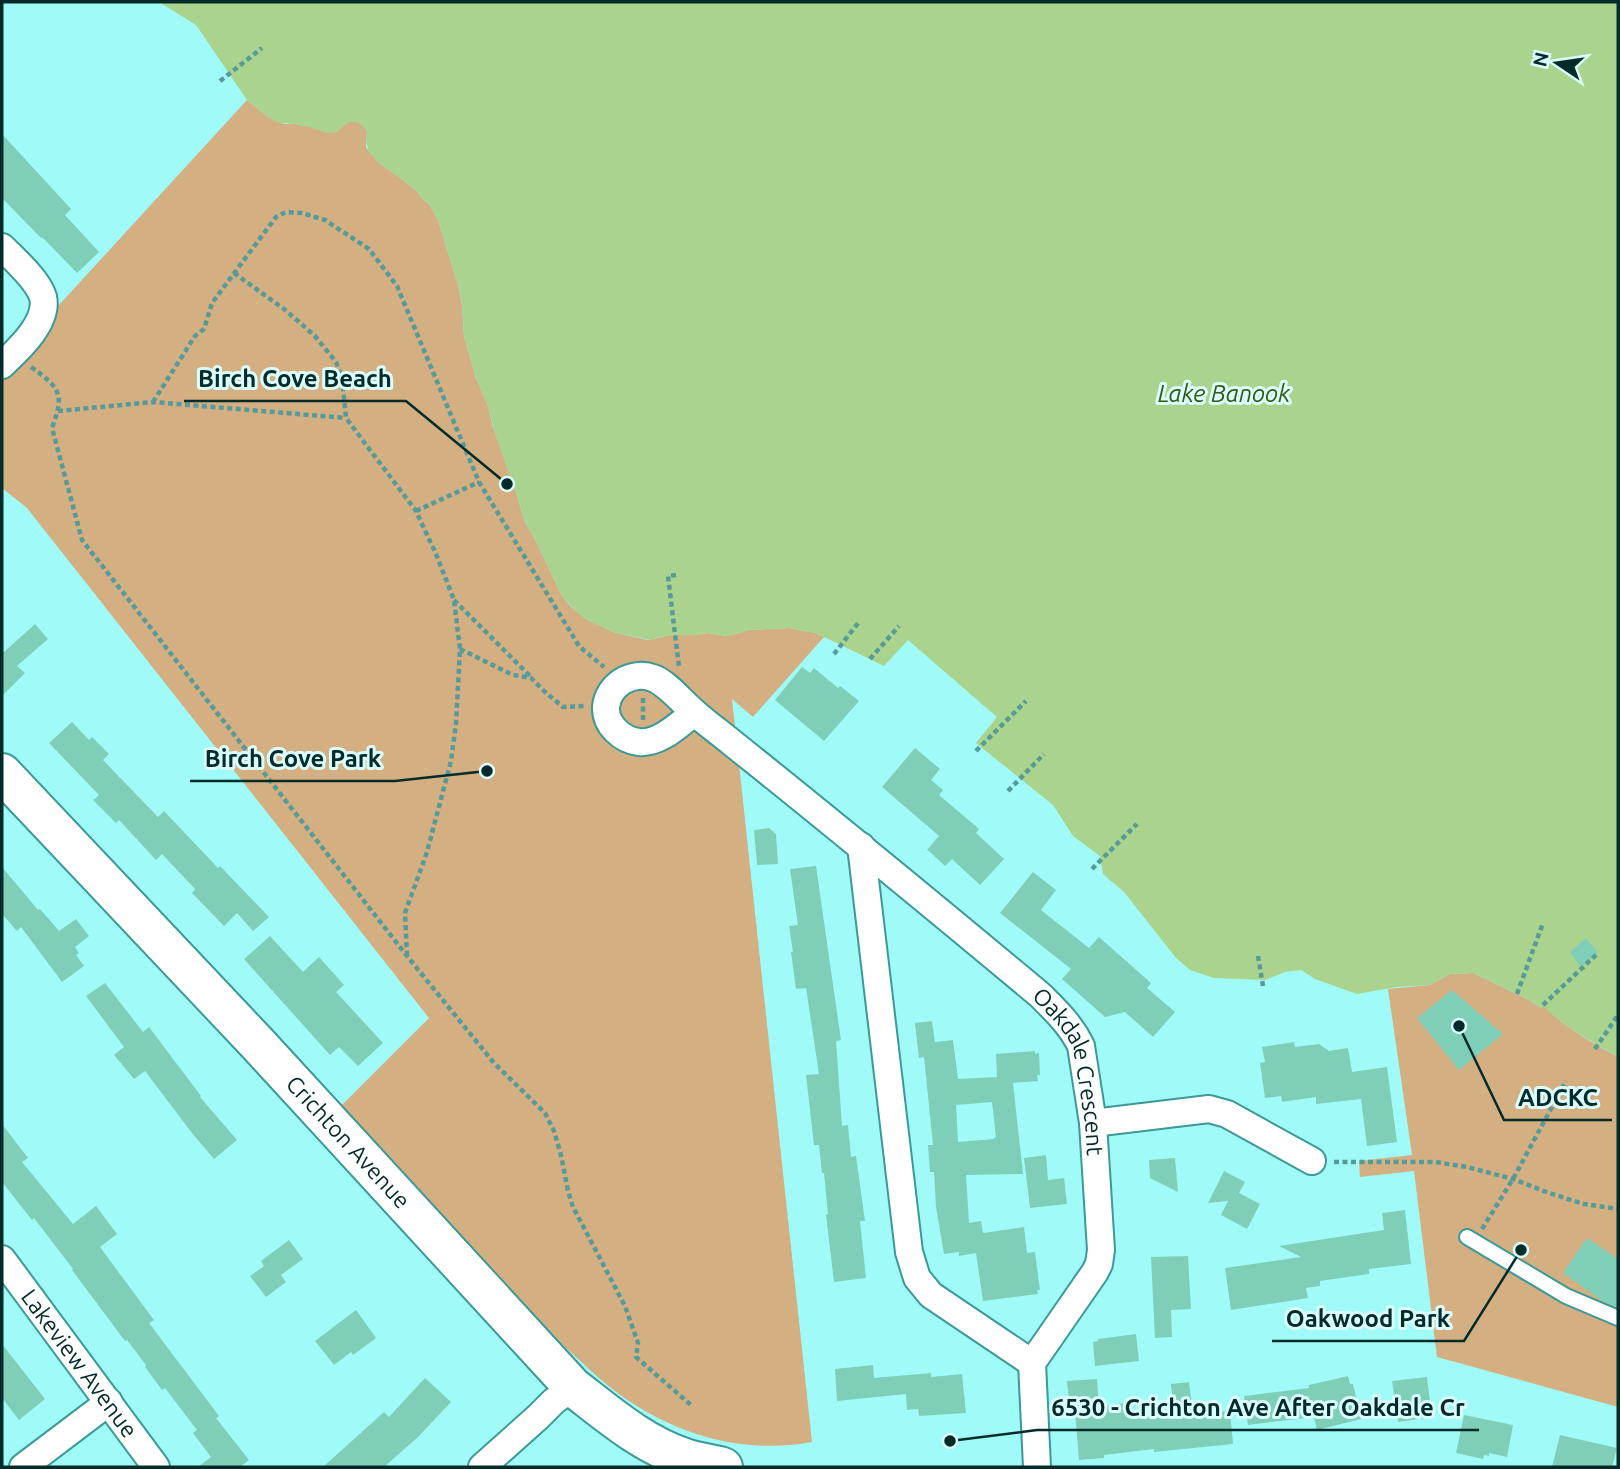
<svg xmlns="http://www.w3.org/2000/svg" width="1620" height="1469" font-family="Ubuntu,sans-serif">
	<rect width="100%" height="100%" fill="#a0fbf8"/>
	<path fill="#d3af82" d="M247,100L268,117L284,124H295L337,132C347,120 356,116 367,131L366,147L379,163L399,177L419,193L421,198L429,204L438,220L459,288L462,306L464,336L476,378L488,406L493,427L516,492L525,523L532,533L562,596L571,607L586,619L613,632L648,640L670,635H697L707,633L727,636L749,630L789,628L816,633L824,637L753,717L732,699L812,1442C747,1454 683,1437 629,1401C606,1386 587,1367 567,1349L338,1109L429,1018L27,508L2,488V365L47,318Z
		M1473,973L1529,1000L1541,1008L1543,1005C1564,1027 1591,1042 1618,1057V1407L1437,1357L1414,1171L1360,1177L1359,1161L1412,1155L1388,989L1430,985L1450,974Z"/>
	<path fill="#aad38e" d="M159,2H1618V1057C1592,1042 1565,1027 1543,1006L1541,1008L1529,1000L1473,973L1450,974L1430,985L1397,987L1357,994L1315,979L1301,970L1285,972L1265,980L1214,978L1190,970L1176,958L1124,892L1103,874L1100,856L1073,836L1053,805L976,743L997,717L908,640L884,666L816,633L789,628L749,630L727,636L707,633L697,635H670L655,638L651,640L613,632L591,622L576,612L562,596L532,533L525,523L516,492L496,437L488,406L476,378L464,336L462,306L459,288L438,220L429,204L421,198L419,193L399,177L379,163L369,152L366,141L367,131C357,117 347,120 337,132L327,133L313,128L295,124L278,123L268,117L247,100L196,25Z"/>
	<path fill="#7fcfb8" fill-rule="evenodd" d="M2,134L71,209L65,215L99,252L77,273L42,237L41,238L2,198Z
		M35,624L48,639L17,666L25,673L2,696V650L4,652Z
		M802,667L810,673L814,668L838,688L840,686L859,701L824,741L775,700Z
		M72,722L89,740L92,737L109,754L103,760L158,817L164,811L218,868L220,866L269,917L253,931L237,913L224,926L192,893L195,889L162,854L156,860L119,820L116,823L93,800L99,795L49,743Z
		M915,748L940,769L931,780L943,790L939,795L979,829L976,833L1004,859L980,885L952,859L945,866L929,851L927,850L939,836L882,787Z
		M769,828L776,834L778,864L757,865L754,830Z
		M816,866L841,1040L836,1041L842,1126L848,1125L851,1157L856,1156L865,1221H860L866,1278L834,1282L826,1215L828,1214L824,1173H822L819,1145H814L806,1075L819,1074L806,988L796,989L791,952H793L789,926L798,925L790,869Z
		M2,867L38,910L40,909L59,931L76,919L89,936L75,947L79,953L76,955L84,966L62,982L21,927L17,931L2,914Z
		M1033,872L1056,890L1041,910L1089,948L1099,937L1151,983L1147,988L1175,1012L1153,1037L1125,1012L1105,1017L1062,979L1071,969L1000,913Z
		M270,936L303,972L319,957L344,985L336,992L383,1043L358,1066L339,1047L330,1055L244,959Z
		M1586,938L1598,953L1581,967L1570,952Z
		M105,983L143,1032L149,1027L201,1096L200,1097L237,1140L214,1159L192,1133L145,1071L134,1079L114,1055L124,1047L86,996Z
		M1452,990L1503,1034L1459,1070L1417,1018Z
		M932,1021L935,1042L953,1040L958,1079L997,1077L996,1054L1035,1051V1054L1039,1053L1040,1075H1037L1038,1081L1013,1083L1023,1174L966,1175L969,1223L981,1221L983,1233L1024,1227L1027,1253L1035,1252L1040,1290H1037L1038,1294L983,1301L976,1253L959,1256V1252L944,1254L936,1207L934,1172H930L928,1145H933L924,1057L919,1058L915,1023ZM992,1102L996,1137L994,1138V1139L958,1142L956,1105Z
		M1294,1042L1295,1047L1319,1044L1329,1051L1348,1048L1352,1072L1387,1067L1397,1142L1367,1146L1361,1099L1316,1104V1097L1282,1102L1281,1096L1265,1098L1260,1063L1265,1062L1262,1047Z
		M2,1124L28,1158L22,1162L73,1224L96,1206L117,1234L100,1247L154,1320L149,1323L219,1416L216,1418L249,1460L240,1467H198L211,1457L193,1433L197,1430L165,1388L162,1390L145,1367L146,1365L127,1340L125,1341L72,1270L73,1269L34,1218L32,1220L2,1182Z
		M1046,1155L1048,1180L1064,1178L1067,1204L1030,1208L1024,1158Z
		M1175,1158L1178,1192L1150,1178L1149,1160Z
		M1224,1171L1245,1182L1239,1193L1260,1204L1247,1229L1221,1215L1228,1201L1208,1203Z
		M1405,1210L1411,1264L1369,1269V1274L1320,1281V1286L1306,1288L1308,1298L1231,1310L1225,1268L1301,1257L1279,1246L1384,1230L1382,1213Z
		M1587,1238L1618,1259V1308L1604,1302L1563,1273Z
		M289,1240L303,1259L281,1275L286,1282L266,1297L250,1276L264,1266L261,1261Z
		M1188,1256L1191,1309L1171,1310L1172,1337L1155,1338L1151,1257Z
		M356,1310L376,1338L353,1355L351,1352L334,1365L315,1341Z
		M1136,1334L1139,1361L1095,1366L1093,1342L1098,1341V1339Z
		M2,1344L45,1399L19,1420L2,1398Z
		M873,1365L874,1378L931,1373V1377L962,1374L966,1413L919,1416L918,1409L907,1410L906,1394L837,1401L835,1369Z
		M1348,1376L1350,1384H1353L1361,1419L1317,1430L1314,1417L1248,1425L1244,1396L1309,1388V1385Z
		M1427,1377L1432,1417L1398,1422L1392,1381Z
		M425,1378L451,1402L418,1437L384,1467H323L384,1412L389,1417Z
		M1097,1379L1099,1407L1131,1402L1133,1418L1174,1413L1171,1384L1189,1382L1193,1414L1230,1411L1233,1444L1154,1452V1449L1104,1455V1458L1079,1460L1074,1400L1069,1401L1067,1381Z
		M1464,1415L1513,1425L1507,1457L1489,1453V1456L1484,1455L1483,1459L1456,1453Z
		M1560,1435L1617,1448L1612,1467H1552Z"/>
	<g fill="none" stroke-linecap="round" stroke-linejoin="round">
		<g stroke="#3b9996" stroke-width="18">
			<path id="lane" d="M1467,1237L1566,1296L1618,1318"/>
		</g>
		<g stroke="#3b9996" stroke-width="30">
			<g id="street">
				<path d="M2,247C14,259 38,280 43,297C49,322 18,350 2,365"/>
				<path id="s1" d="M694,713C679,724 660,744 639,742C622,740 605,725 606,707C608,685 632,670 653,678C667,683 682,702 694,712C706,723 719,732 731,742C835,825 938,910 1040,995C1056,1011 1071,1025 1081,1046L1093,1123L1101,1250L1099,1264L1095,1272L1032,1363L1037,1467"/>
				<path d="M861,846L909,1252L917,1278L931,1295L1032,1363"/>
				<path d="M1093,1123L1209,1109L1227,1114L1312,1161"/>
				<path id="s2" d="M2,1259L156,1467"/>
				<path d="M23,1467L109,1402"/>
				<path d="M482,1467L538,1417L554,1401L573,1387"/>
			</g>
		</g>
		<g stroke="#3b9996" stroke-width="42">
			<g id="secondary">
				<path id="s3" d="M2,773L257,1043L573,1387C608,1414 642,1444 685,1458C697,1462 711,1464 723,1467"/>
			</g>
		</g>
		<path stroke="#579b99" stroke-width="4.5" stroke-dasharray="5 3.5" stroke-linecap="butt" d="M220,81L262,48
			M234,273L284,309L315,336L336,362L342,378L346,418L416,511L436,554L454,600L460,649L456,724L451,761L427,852L405,913L407,956
			M31,367C60,388 65,393 52,428L82,540L407,956L494,1063L545,1113L554,1131L561,1155L568,1191L573,1207L625,1306L638,1343L636,1357L692,1406
			M153,402L195,336L204,329L212,303L276,217L286,212L302,213L325,220L369,249L397,286L479,482L579,646L604,667
			M58,411L153,402L346,418
			M416,511L479,482
			M676,575L668,576L679,667
			M454,600L531,677
			M460,649L513,675L531,678L545,692L563,707L585,706
			M834,654L859,622
			M870,659L899,626
			M643,698V721
			M976,751L1026,701
			M1008,791L1044,754
			M1092,869L1137,824
			M1258,956L1263,986
			M1517,994L1543,923
			M1543,1005L1598,953
			M1595,1049L1618,1015
			M1334,1162H1436L1467,1167L1513,1179L1549,1193L1584,1204L1618,1209
			M1482,1229L1513,1179L1566,1081"/>
		<use href="#lane" stroke="#fff" stroke-width="14"/>
		<use href="#street" stroke="#fff" stroke-width="26"/>
		<use href="#secondary" stroke="#fff" stroke-width="38"/>
	</g>
	<g text-anchor="middle" stroke-width="6" stroke-linejoin="round" paint-order="stroke">
		<g font-size="23" fill="#022b2a" stroke="#dbfdfc">
			<text dy="8" stroke="none"><textPath href="#s1" startOffset="766">Oakdale Crescent</textPath></text>
			<text dy="8" stroke="none"><textPath href="#s3" startOffset="506">Crichton Avenue</textPath></text>
			<text dy="8" stroke="none"><textPath href="#s2" startOffset="130">Lakeview Avenue</textPath></text>
		</g>
		<g font-size="24" font-style="italic" fill="#355a13" stroke="#dbfdfc">
			<text x="1224" y="402">Lake Banook</text>
		</g>
	</g>
	<path fill="none" stroke="#022b2a" stroke-width="2.5" d="M507 484L406 401H184M487 771L395 781H190M1459 1026L1504 1120H1612M1521 1250L1464 1341H1272M950 1441L1037 1430H1479"/>
	<g fill="#022b2a" stroke="#dbfdfc" stroke-width="2.5">
		<circle cx="507" cy="484" r="7"/>
		<circle cx="487" cy="771" r="7"/>
		<circle cx="1459" cy="1026" r="7"/>
		<circle cx="1521" cy="1250" r="7"/>
		<circle cx="950" cy="1441" r="7"/>
	</g>
	<g font-size="24" text-anchor="middle" font-weight="bold" fill="#022b2a" stroke="#dbfdfc" stroke-width="6" stroke-linejoin="round" paint-order="stroke">
		<text x="295" y="387">Birch Cove Beach</text>
		<text x="293" y="767">Birch Cove Park</text>
		<text x="1558" y="1106">ADCKC</text>
		<text x="1368" y="1327">Oakwood Park</text>
		<text x="1258" y="1416">6530 - Crichton Ave After Oakdale Cr</text>
	</g>
	<rect width="1620" height="1469" fill="none" stroke="#022b2a" stroke-width="7"/>
	<g transform="translate(1557 63) rotate(283)" stroke="#dbfdfc" stroke-width="5" paint-order="stroke">
	<path d="M0-5L12 26L0 18L-12 26Z" fill="#022b2a"/>
	<text y="-10" font-size="19" font-weight="bold" text-anchor="middle" fill="#022b2a">N</text>
	</g>
</svg>
